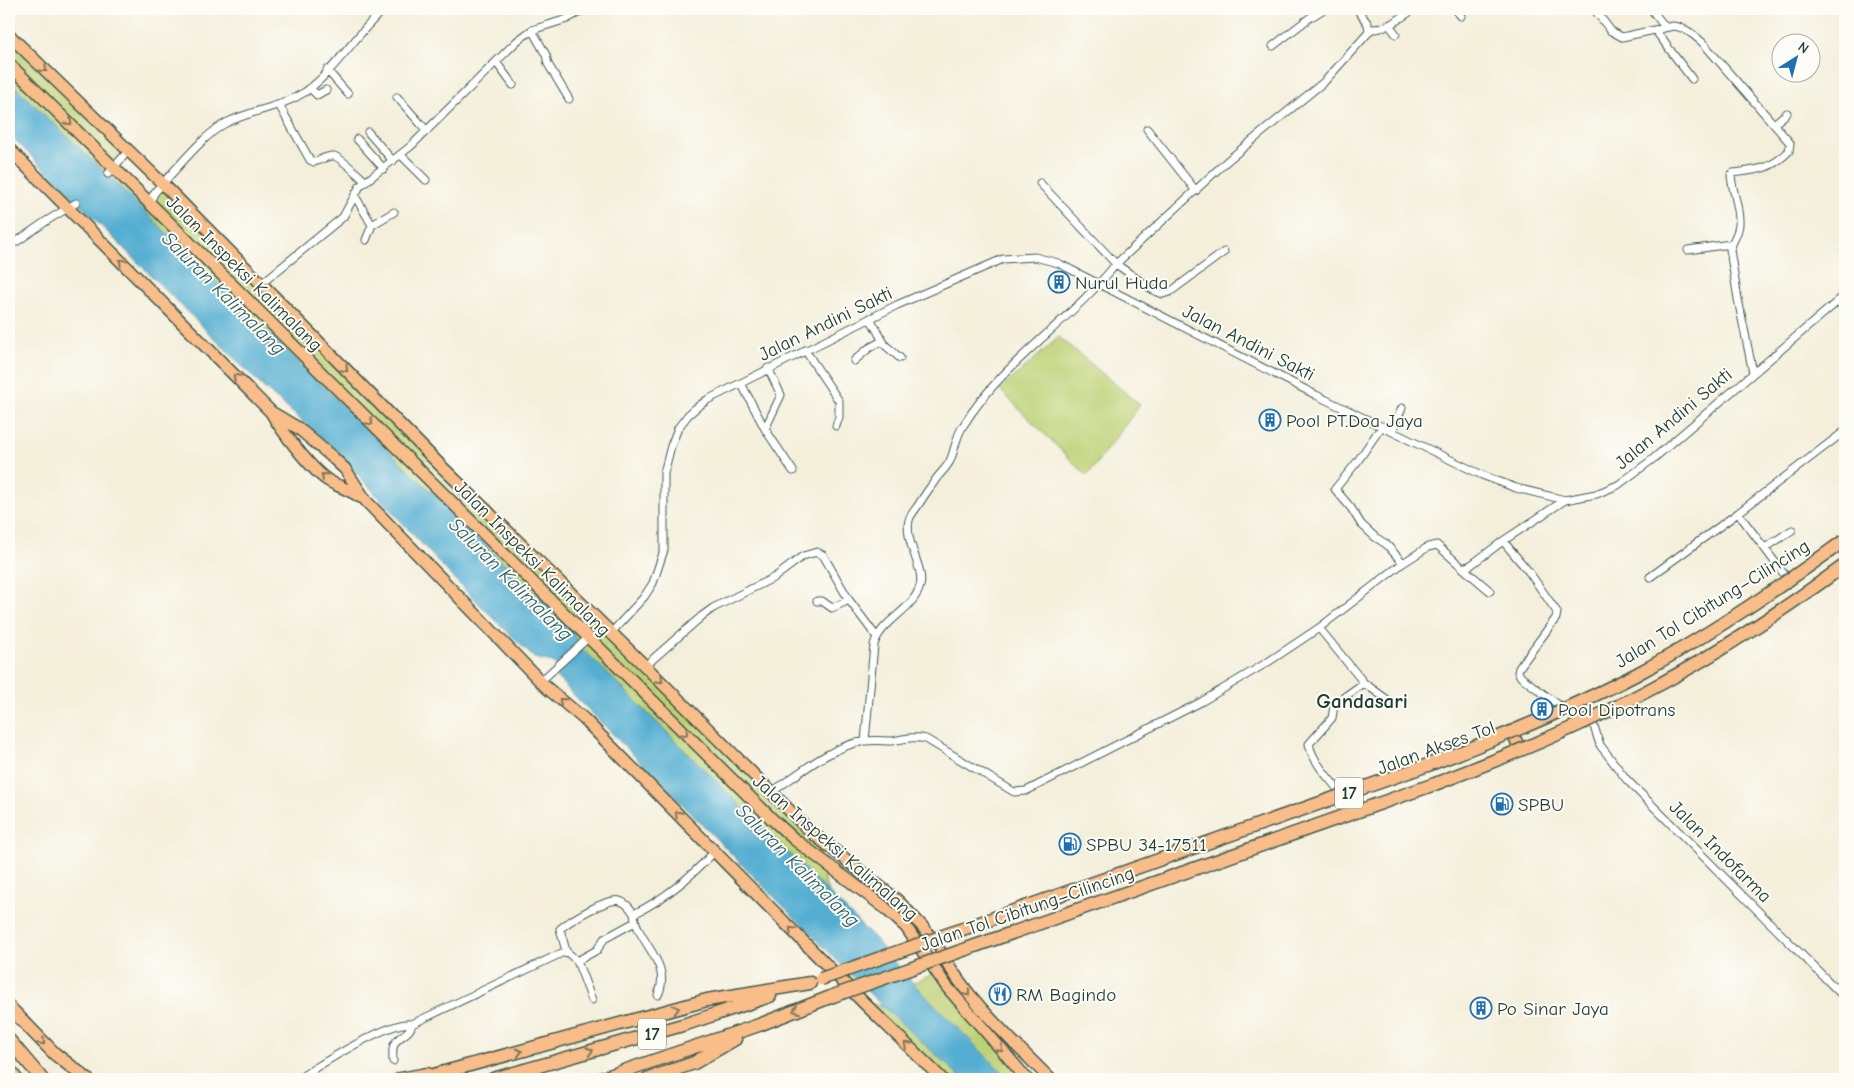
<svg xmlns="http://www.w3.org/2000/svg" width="1854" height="1088" font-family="'Comic Neue',sans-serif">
	<rect width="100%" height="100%" fill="#fdfcf7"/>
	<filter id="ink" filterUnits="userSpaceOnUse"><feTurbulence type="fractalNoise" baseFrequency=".02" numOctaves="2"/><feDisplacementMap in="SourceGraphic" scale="10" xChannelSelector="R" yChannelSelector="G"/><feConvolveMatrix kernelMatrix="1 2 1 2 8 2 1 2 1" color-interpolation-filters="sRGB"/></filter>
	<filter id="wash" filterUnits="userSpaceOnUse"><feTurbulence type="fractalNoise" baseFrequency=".0096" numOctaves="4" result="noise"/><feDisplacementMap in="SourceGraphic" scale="20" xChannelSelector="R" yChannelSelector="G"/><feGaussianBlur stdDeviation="1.12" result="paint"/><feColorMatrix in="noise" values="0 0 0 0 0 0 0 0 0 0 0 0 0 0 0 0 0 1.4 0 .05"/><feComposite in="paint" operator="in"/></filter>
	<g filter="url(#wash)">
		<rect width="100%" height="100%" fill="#f4efdb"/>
		<path fill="#bdd174" stroke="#6e8754" d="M9,35L129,150L115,168L149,203L163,184L828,847L819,858L828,893L579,645L572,630L117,184L9,81Z
			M1059,337L1140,405L1087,476L1000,390Z
			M936,973L1027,1079H1009L913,983Z
			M864,1003L882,1006L963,1079H942Z"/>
		<path fill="#53aed1" stroke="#397682" d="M9,81L117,184L572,630L579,645L874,938L913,983L1009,1079H963L882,1006L554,675L559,668L553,662L534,658L457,582L333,448L262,386L9,134Z"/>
	</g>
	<g filter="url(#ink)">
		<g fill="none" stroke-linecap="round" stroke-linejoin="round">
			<g stroke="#3f584d" stroke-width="9">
				<path id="street" d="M1455,9L1461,16
					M1594,9L1611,31L1622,37L1673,26C1685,27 1694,35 1703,43L1790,143L1789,151C1770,170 1758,170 1733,173L1731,175C1732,191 1740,207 1739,224C1739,233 1732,241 1730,250L1738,299L1753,373
					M1651,9L1665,27
					M1389,25L1396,34
					M1370,29C1387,30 1400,18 1414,9
					M532,30L546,55L548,64L569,99
					M1655,30L1692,79
					M1273,46L1308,19L1324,9
					M496,62L513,85
					M327,70L348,94
					M310,88L317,95L326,90
					M397,97L427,131
					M279,105L310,160L314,162C321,160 327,155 334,156C342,158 359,176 366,182
					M1774,124L1787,113
					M1147,129L1196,191
					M368,132L393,161
					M357,139L384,169
					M401,155L426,180
					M108,174L129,150
					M1040,183L1116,264L1153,290L1163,294L1170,292L1224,252
					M355,196L372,225L366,240
					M149,203L155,192C173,173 205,133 226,123C252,110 280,108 305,92C335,71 357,33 384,9
					M372,225L394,212
					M9,243L16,242L48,220L76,203
					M1688,250L1731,244
					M261,284L343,217L360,186L411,146L517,41L532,30L567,19L585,9
					M870,318L885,345L900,358
					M805,350L839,401V417L836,426
					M854,361L869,348L882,341
					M741,383L765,429L793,471
					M1382,426L1357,462L1335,489L1351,508L1361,524L1375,537L1386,544L1403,563
					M765,429L781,395L768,368
					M1392,431L1402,408
					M1738,513L1790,582
					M1503,541L1529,572L1557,612L1556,618L1519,668L1518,672L1521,677L1564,709
					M1765,548L1792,530
					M1463,568L1490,591
					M1650,577L1738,513L1845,431
					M817,601H822L832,608L849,600
					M1319,628L1364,683L1392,703
					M611,633L644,597L653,583L664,550V473L671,446L678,428L688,415L696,408L707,400L897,305L1003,259L1035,257L1058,263L1316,395L1482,475L1516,488L1565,500L1596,494L1618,485L1653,459L1845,295
					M645,666L702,616L713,608L775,577L803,556L817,552L823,555L849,600L876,636
					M541,681L589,637
					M1591,717L1600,745L1627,780L1845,998
					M865,741L874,645C880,621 913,611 920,586C925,568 904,543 909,520C910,516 914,511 917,507C922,499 928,490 934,482C938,475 946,469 950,461C955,450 956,436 963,426C1003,361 1069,323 1116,264L1227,161L1325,81L1369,32L1368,24L1357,9
					M772,792C800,773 831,746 865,741C874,740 883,741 892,741C904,739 914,736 926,739L1014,792L1026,791L1201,702L1268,662L1319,628L1403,563L1428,547L1437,545L1463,568L1471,565L1503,541L1565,500
					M1351,808C1340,787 1314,768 1309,744L1332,718L1334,706L1337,702L1364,683
					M577,961L597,950L604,939L635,922
					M658,995C673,963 637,943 634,914C666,898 691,877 715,851
					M592,1000L577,961L566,951L560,929C569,921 608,897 620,901C627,903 631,909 634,914
					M393,1061C393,1056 392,1049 394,1045C398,1035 410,1035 412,1024
					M304,1075C323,1063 393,1019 412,1024L566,951"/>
			</g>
			<g stroke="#3f584d" stroke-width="14">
				<path id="primary" d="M9,35L163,184L439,464L645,666L811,832L898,901L922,926L935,943
					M9,64L773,820L794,839L884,907L906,927L947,987L1027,1079
					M9,149L271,412C280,429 313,472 329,481C339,487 351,490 360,497
					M271,412L298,428L331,456L345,469L366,501L547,688L584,719L864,1003L942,1079
					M1514,737L1519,747
					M941,952C968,1002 1011,1039 1050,1079"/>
			</g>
			<g stroke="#3f584d" stroke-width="15">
				<path id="highway" d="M9,1007L55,1054L87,1079
					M9,1040L42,1079
					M9,1069L16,1079
					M400,1079L427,1074
					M419,1079L707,1000L810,983
					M493,1079L686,1024L770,996
					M600,1079L759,1025L833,996
					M647,1079L694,1063L735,1039"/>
			</g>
			<use href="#street" stroke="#fff" stroke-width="7"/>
			<use href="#primary" stroke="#f8bd89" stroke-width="11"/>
			<use href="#highway" stroke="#f8bd89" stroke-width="12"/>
			<g stroke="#3f584d" stroke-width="15" stroke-linecap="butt">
				<path id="highway-bridge" d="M821,979L1428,765C1499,738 1570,709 1637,674C1710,635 1779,588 1845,540
					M833,996L1435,784C1507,756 1578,728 1647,691C1716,655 1782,611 1845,565"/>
			</g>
			<use href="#highway-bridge" stroke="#f8bd89" stroke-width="12"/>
		</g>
		<defs><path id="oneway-chevron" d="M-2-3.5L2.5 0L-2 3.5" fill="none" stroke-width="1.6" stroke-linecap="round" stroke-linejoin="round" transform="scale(1.25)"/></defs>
		<g stroke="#81775a">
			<use href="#oneway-chevron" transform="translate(44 69) rotate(44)"/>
			<use href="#oneway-chevron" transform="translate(69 122) rotate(44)"/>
			<use href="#oneway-chevron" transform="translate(122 262) rotate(-135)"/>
			<use href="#oneway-chevron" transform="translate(345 369) rotate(45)"/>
			<use href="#oneway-chevron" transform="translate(236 377) rotate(-135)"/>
			<use href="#oneway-chevron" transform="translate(370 422) rotate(45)"/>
			<use href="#oneway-chevron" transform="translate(324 476) rotate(-139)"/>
			<use href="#oneway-chevron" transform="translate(660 680) rotate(45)"/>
			<use href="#oneway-chevron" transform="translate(562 701) rotate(-139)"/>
			<use href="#oneway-chevron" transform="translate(685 733) rotate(45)"/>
			<use href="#oneway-chevron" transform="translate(678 814) rotate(-135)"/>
			<use href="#oneway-chevron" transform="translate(792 930) rotate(-134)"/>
			<use href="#oneway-chevron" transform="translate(967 993) rotate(51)"/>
			<use href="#oneway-chevron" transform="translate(676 1009) rotate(-15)"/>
			<use href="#oneway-chevron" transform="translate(796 1010) rotate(159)"/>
			<use href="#oneway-chevron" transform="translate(42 1042) rotate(45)"/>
			<use href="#oneway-chevron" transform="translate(907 1045) rotate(-136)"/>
			<use href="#oneway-chevron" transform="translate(1000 1049) rotate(48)"/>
			<use href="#oneway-chevron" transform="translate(590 1051) rotate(-16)"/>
			<use href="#oneway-chevron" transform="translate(519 1052) rotate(-15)"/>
		</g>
	</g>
	<defs>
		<g id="building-ring" transform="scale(1.125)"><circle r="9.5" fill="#fdfcf7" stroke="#1f6fb2" stroke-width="1.5"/><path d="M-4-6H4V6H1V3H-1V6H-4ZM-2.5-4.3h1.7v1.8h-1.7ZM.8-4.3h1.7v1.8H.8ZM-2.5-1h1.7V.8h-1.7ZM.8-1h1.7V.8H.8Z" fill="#1f6fb2"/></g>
		<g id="fuel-ring" transform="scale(1.125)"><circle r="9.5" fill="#fdfcf7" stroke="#1f6fb2" stroke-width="1.5"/><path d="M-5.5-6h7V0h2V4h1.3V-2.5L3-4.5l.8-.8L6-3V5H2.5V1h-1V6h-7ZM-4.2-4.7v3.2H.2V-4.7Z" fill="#1f6fb2"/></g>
		<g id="restaurant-ring" transform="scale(1.125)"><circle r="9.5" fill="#fdfcf7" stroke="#1f6fb2" stroke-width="1.5"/><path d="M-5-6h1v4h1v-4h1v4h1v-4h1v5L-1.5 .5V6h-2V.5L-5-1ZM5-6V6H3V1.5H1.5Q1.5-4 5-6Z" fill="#1f6fb2"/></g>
	</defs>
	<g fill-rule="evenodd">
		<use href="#building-ring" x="1059" y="282"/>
		<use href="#building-ring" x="1270" y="420"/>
		<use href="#building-ring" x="1542" y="709"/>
		<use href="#fuel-ring" x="1502" y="804"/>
		<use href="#fuel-ring" x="1070" y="844"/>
		<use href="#restaurant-ring" x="1000" y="994"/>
		<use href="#building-ring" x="1481" y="1008"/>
	</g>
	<g text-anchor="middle" stroke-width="4" stroke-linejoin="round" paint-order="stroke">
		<g fill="#fdfcf7" stroke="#62766e" stroke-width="1">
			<rect x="1335" y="777.5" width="28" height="31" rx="4"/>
			<rect x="638" y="1018.5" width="28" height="31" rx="4"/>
		</g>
		<g font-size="18" font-weight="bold" fill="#1f3d34">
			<text x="1349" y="799">17</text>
			<text x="652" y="1040">17</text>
		</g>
		<g font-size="19" fill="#1f3d34" stroke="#fdfcf7">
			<text transform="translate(245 273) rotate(45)" y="7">Jalan Inspeksi Kalimalang</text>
			<text transform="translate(825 323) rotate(-26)" y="7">Jalan Andini Sakti</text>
			<text transform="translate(1249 342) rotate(27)" y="7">Jalan Andini Sakti</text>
			<text transform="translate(1673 418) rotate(-40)" y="7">Jalan Andini Sakti</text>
			<text transform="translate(533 558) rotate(45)" y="7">Jalan Inspeksi Kalimalang</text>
			<text transform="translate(1712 603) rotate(-32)" y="7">Jalan Tol Cibitung–Cilincing</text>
			<text transform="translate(1436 747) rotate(-20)" y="7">Jalan Akses Tol</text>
			<text transform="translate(836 847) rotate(41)" y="7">Jalan Inspeksi Kalimalang</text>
			<text transform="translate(1721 851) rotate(45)" y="7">Jalan Indofarma</text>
			<text transform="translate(1027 908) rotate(-19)" y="7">Jalan Tol Cibitung–Cilincing</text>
		</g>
		<g font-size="19" fill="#1f3d34" stroke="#fdfcf7" text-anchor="start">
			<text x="1075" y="289">Nurul Huda</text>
			<text x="1286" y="427">Pool PT.Doa Jaya</text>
			<text x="1558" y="716">Pool Dipotrans</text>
			<text x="1518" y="811">SPBU</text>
			<text x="1086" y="851">SPBU 34-17511</text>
			<text x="1016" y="1001">RM Bagindo</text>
			<text x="1497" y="1015">Po Sinar Jaya</text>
		</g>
		<g font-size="20" font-style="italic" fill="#2f5f63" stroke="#fdfcf7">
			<text transform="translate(224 293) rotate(45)" y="7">Saluran Kalimalang</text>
			<text transform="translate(511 579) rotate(45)" y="7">Saluran Kalimalang</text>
			<text transform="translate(798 865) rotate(45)" y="7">Saluran Kalimalang</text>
		</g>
		<g font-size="21" font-weight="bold" fill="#1f3d34" stroke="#fdfcf7">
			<text x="1362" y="708">Gandasari</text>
		</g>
	</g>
	<rect width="1854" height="1088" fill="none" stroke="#fdfcf7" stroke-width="30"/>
	<g transform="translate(1796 58) rotate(36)"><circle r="24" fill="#fdfcf7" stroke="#a4b0a9"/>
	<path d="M0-4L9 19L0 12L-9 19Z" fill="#1f6fb2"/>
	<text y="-8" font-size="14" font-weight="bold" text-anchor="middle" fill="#1f3d34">N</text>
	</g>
</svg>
